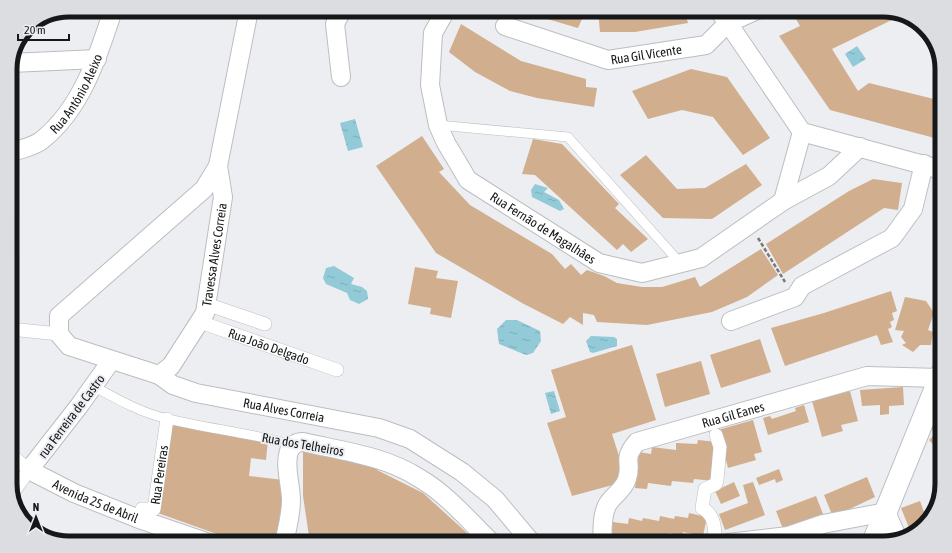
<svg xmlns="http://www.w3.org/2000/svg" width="952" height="553" font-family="'Asap Condensed',sans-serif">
	<defs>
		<pattern id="water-ripples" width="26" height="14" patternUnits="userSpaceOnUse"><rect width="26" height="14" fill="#92cad8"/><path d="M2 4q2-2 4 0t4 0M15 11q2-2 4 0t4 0" fill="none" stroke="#7dadb9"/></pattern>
	</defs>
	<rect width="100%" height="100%" fill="#eceef2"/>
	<path fill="url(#water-ripples)" d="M857,46L866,59L853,67L845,54Z
		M355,119L363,147L348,151L340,123Z
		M535,184L548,188L544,192L559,200L564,209L560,211L532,197L531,190Z
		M334,266L354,278L351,284L362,287L367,291L368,299L359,304L350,300L347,293L326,284L323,278L326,268Z
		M506,320H517L540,331L541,341L533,353L526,355L499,344L497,329Z
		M591,336L614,337L617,339V346L593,353L590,352L586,341Z
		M554,391L560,411L551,414L545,393Z"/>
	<path fill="#d1ae8d" d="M529,10H586L578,28L537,16Z
		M598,10H684L688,23L635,32H600Z
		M802,10H883L902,15L832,49L858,91L869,83L942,101V140L830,110L779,36L800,26L793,14Z
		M461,24L521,61L586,79V87L597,88L594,107L537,98L510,91L475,72L449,52Z
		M691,69L727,77L770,138L743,155L713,117L682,110L648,119L632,91Z
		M422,136L444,169L439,172L470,205L552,254L565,269L571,264L581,275L587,270L604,276L617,283L642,287H662L695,277L700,287L761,249L778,275L747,297L712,312L647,325L597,322L594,315L583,313V325L570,317L563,324L522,303L436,253L376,166Z
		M533,139L562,144L619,204L615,208L648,239L631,252L623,244L617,250L535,175L522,174Z
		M646,155L677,189L705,188L746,164L762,185L712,219L663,218L620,175Z
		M873,179L902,183L898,210L884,208L783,274L766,244L849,191Z
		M415,267L438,271L436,278L458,281L451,318L430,314L431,308L408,304Z
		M891,291L897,311L892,313L894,320L890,322L892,327L888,329L893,342L881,345L877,335L785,366L771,328L824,313Z
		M905,297L926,301L934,313L928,330L933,332L931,345H920L913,352L902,345L906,343L901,337L904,331L895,330Z
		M760,339L771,372L721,388L710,355Z
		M632,345L656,420L612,434L620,459V483L572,496L547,423L566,417L551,370Z
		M701,361L710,394L665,407L656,374Z
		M903,387L904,405L889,406V414L880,415V405L862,406L860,390Z
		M850,391L858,421L841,425L843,431L822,437L812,401Z
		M804,405L809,422L768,435L763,418L770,416L772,419L796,411L795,408Z
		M942,407V450L940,452L929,440L936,433L931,428L940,419L935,414Z
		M753,420L762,452L754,454L756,460L728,468L718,430Z
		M168,422L268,440L266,460L251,458L249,476L283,480V508L277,543H242L155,512Z
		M698,440L718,442L714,481L694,479L693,483L672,481L671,486L648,483L647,489L635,488L639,452L651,454L652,447L676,450V443L697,444Z
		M303,448L378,467L377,470L423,493L478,543H310L303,496Z
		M779,469L783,480L776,483L775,479L759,485L756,478Z
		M867,477L875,497L833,517L824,495Z
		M734,482L740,496L721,504L715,491Z
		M753,482L765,515L725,530L719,514L748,503L743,485Z
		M816,496L823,514L783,529L776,511Z
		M920,501L927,520L912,535L901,508Z
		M689,513L707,517L703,536L683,532L682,536L669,533L668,538L656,536L655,542L641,540V543H609L613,522L628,524L629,518L642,521L643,518L659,521L660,516L674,519L675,516L688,518Z"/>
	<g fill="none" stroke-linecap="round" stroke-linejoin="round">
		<g stroke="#bbbec1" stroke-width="10">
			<path id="service" d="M438,125L568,137L681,264
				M93,386C117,399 141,413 168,419C209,429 252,433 293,445"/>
		</g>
		<g stroke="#bbbec1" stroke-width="14">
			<g id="pedestrian">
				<path d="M206,304L265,324"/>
				<path id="s1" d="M200,322L337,370"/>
				<path d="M10,329L59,334"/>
				<path d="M10,454L29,470L12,494"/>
				<path id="s2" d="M139,519L142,509H154L167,419"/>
				<path d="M715,543C715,528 715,515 702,508L705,489L716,484L717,480L720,447L716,435"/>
			</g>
		</g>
		<g stroke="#bbbec1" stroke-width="20">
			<g id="minor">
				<path id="s3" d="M249,10L218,166L204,189L59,316V334L69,346L159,375L173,385L196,393L379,428L410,439L462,472L495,499L532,543"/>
				<path id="s4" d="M446,10L433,33L430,85L438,125L446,143L468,180L599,263L642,273L701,258L783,201L829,176L860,147"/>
				<path d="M718,10L728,23L802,132L942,170"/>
				<path id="s5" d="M505,26L608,60L706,45L728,23L757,10"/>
				<path d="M11,63L97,59"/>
				<path d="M341,77L335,24L342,10"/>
				<path id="s6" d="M10,153C19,149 34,147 42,140C81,109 98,57 113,10"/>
				<path d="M783,201L802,132"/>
				<path d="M731,321L795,297L802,286L892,238L913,209L924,164"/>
				<path id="s7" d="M111,361L79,406L29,470L74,493L139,519L209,543"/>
				<path id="s8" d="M159,375L171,366L205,313L223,197L218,166"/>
				<path d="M284,543C287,529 291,515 291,500C291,485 284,466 289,451C292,445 297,442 303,442C342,451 385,456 419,478C447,494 469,521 492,543"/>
				<path id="s9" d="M603,543C602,531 602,510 610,501C616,493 624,489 627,479C633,461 621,461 637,442L867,376L940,378"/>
				<path d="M728,543L788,536L823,524L886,512L898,539"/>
			</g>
		</g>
		<g stroke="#bbbec1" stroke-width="24">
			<path id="tertiary" d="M873,543L942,373"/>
		</g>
		<path stroke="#78797b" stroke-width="2.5" stroke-dasharray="4 2" stroke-linecap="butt" d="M758,238L785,282"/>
		<use href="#service" stroke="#fff" stroke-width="9"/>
		<use href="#pedestrian" stroke="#fff" stroke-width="13"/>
		<use href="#minor" stroke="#fff" stroke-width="18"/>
		<use href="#tertiary" stroke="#fff" stroke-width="22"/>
	</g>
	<g text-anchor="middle" stroke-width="4" stroke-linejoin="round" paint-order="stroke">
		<g font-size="13" fill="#161718" stroke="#eceef2">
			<text dy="5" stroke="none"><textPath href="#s5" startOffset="147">Rua Gil Vicente</textPath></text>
			<text dy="5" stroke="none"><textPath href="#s6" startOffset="93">Rua António Aleixo</textPath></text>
			<text dy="5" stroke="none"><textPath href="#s4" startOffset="271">Rua Fernão de Magalhâes</textPath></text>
			<text dy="5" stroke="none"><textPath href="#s8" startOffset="137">Travessa Alves Correia</textPath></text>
			<text dy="5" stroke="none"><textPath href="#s1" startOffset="73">Rua João Delgado</textPath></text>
			<text dy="5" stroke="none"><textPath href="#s3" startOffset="638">Rua Alves Correia</textPath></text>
			<text dy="5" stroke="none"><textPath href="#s9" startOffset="211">Rua Gil Eanes</textPath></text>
			<text transform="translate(71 416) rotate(-53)" y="5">rua Ferreira de Castro</text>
			<text transform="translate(303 444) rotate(10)" y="5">Rua dos Telheiros</text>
			<text dy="5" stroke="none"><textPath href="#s2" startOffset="57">Rua Pereiras</textPath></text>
			<text dy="5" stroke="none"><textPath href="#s7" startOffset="210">Avenida 25 de Abril</textPath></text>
		</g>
	</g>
	<path d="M0 0H952V553H0ZM69 17H883A52 52 0 0 1 935 69V484A52 52 0 0 1 883 536H69A52 52 0 0 1 17 484V69A52 52 0 0 1 69 17Z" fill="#dbdde1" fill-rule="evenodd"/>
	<path fill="none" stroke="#161718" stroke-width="5" d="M69 17H883A52 52 0 0 1 935 69V484A52 52 0 0 1 883 536H69A52 52 0 0 1 17 484V69A52 52 0 0 1 69 17Z"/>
	<g transform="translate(36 517)" stroke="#eceef2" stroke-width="3" paint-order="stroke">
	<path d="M0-3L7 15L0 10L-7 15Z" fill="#161718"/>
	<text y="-6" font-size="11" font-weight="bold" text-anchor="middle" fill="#161718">N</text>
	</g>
	<path d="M18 34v6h51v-6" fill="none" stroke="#161718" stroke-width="2"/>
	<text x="24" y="34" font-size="12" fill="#161718" stroke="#eceef2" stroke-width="3" paint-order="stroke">20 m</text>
</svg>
